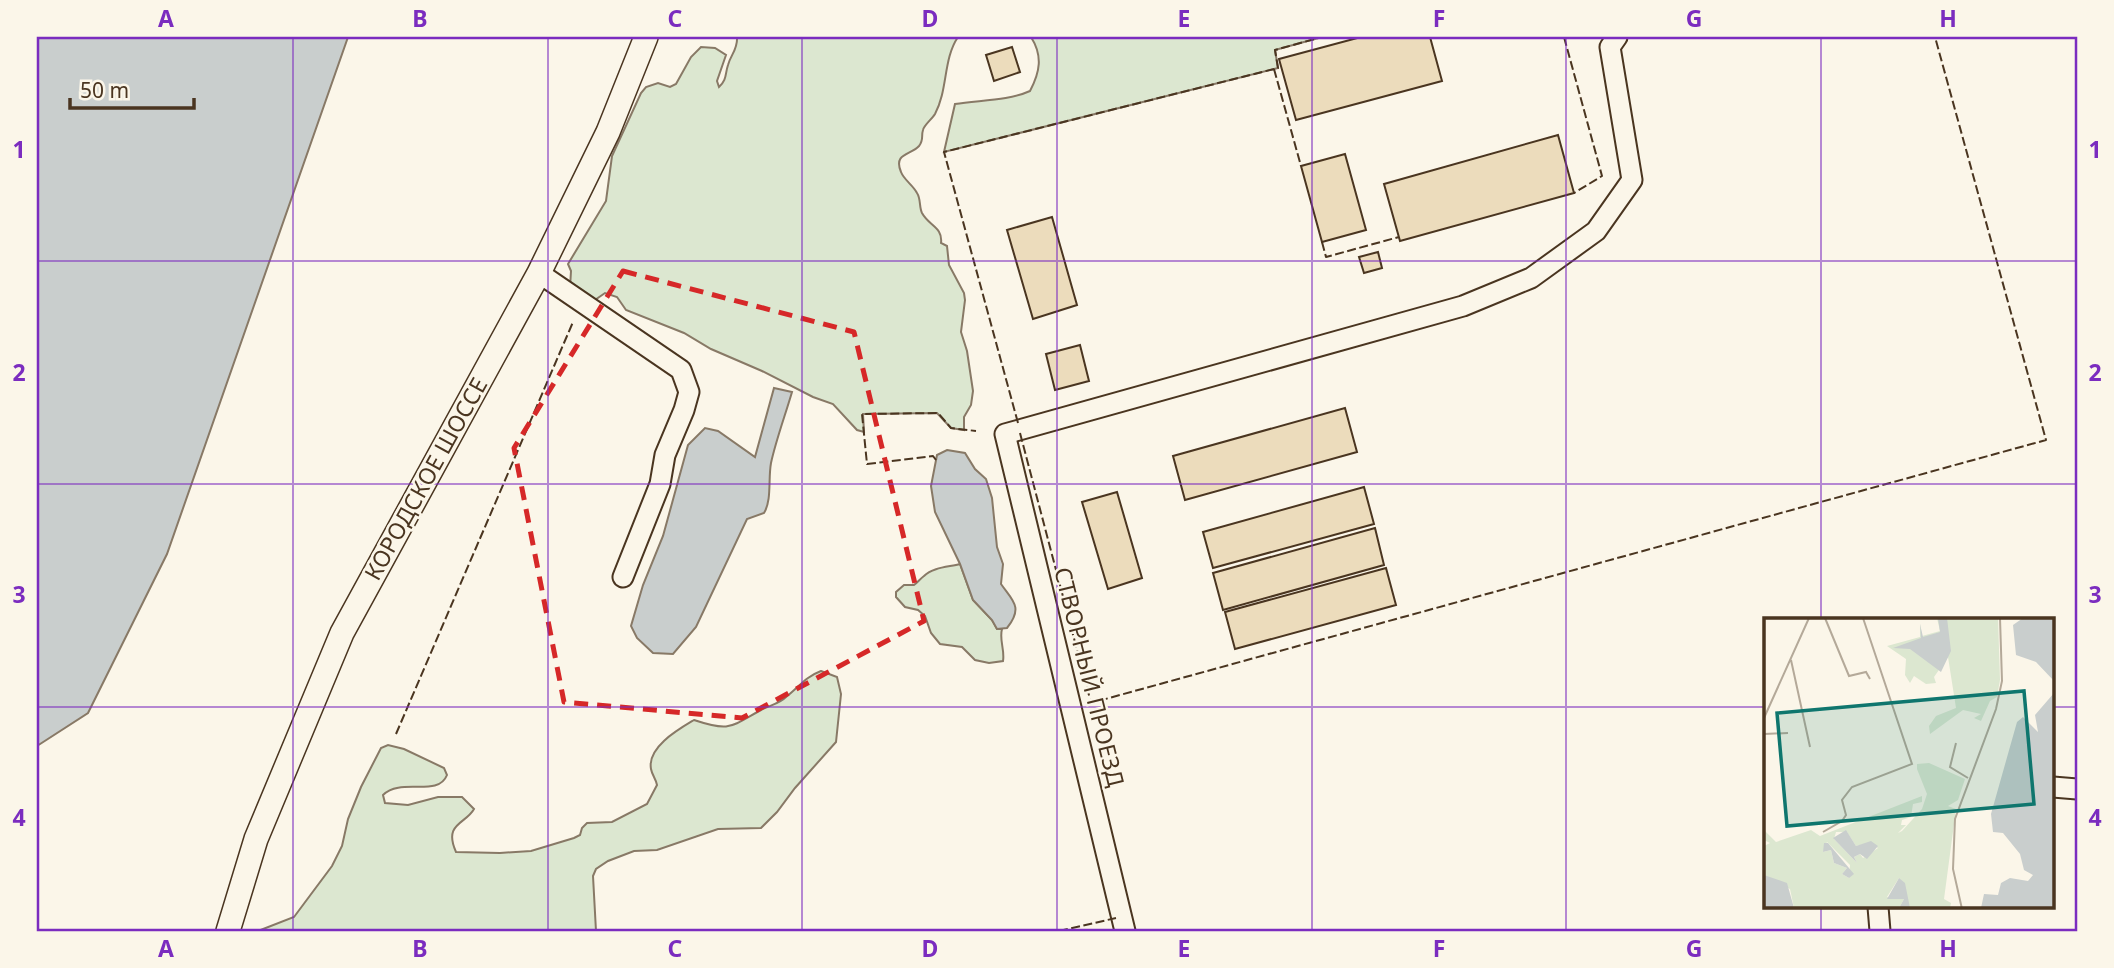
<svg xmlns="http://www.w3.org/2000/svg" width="2114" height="968" font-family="'Noto Sans',sans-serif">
	<rect width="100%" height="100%" fill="#fbf6e9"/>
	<path fill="#dce7d0" stroke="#887966" stroke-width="2" d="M737,37H958C943,59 948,90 935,114C932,119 924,125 923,130C921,136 924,140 919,146C911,155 893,153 901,172C904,180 913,185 917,193C921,199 919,207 922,213C929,226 943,227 941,243L947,246L949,265L964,293L965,300L961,332L967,351L973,391L971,405L964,417V430L951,428L937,413L863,414L864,432L857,430L833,404L813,397L762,371L711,349L684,333L626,310L617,297L605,293L592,302L570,288L571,271L568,264L606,201L612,156L641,93L646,87L658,83L670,87L676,84L691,57L701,47L715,48L726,55L717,81L719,87C727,80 725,74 728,65C731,54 738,49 737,37Z
		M1031,37H1322L1275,50L1278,68L944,152L955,104C980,100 1008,101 1030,91C1040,72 1043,56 1031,37Z
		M960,564L973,600L992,620L997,629H1002C999,640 1005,650 1003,661L989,663L975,660L962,647L940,644L931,633L925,616L918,610L905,607L896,597V592L904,585H914C918,582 920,579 924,576C933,567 949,567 960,564Z
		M821,671L837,677L841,694L836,742L795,788L777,812L761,828L718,829L657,850L634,851L608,861L596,869L593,876L596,931H258L294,917L332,866L342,846L348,819L361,787L381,748L388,745L404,749L444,768L447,775C438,798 401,777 383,795L385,803L408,805L438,797H462L474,809C466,824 443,823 456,852L500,853L531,851L574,838L580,835L582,828L587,823L612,822L647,804L657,785C656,779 652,775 651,769C647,747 679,729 694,720C730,732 730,727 761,710C770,705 779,704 786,697C799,687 805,677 821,671Z"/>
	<path fill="#c9cecd" stroke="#887966" stroke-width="2" d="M37,37H348L167,554L88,713L37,746Z
		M774,388L792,392C785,416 776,440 771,463C768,479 772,500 764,513L747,519L696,627L673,654L653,653L637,638L631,626L643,585L663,536L688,445L705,428L718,431L755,457Z
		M947,450L965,453L975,469L986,479L992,498L997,547L1003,564L1001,584C1012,600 1024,607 1007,628L997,629L992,620L973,600L960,564L935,512L931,486L937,455Z"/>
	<path fill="#ecdcbc" stroke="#4a3520" stroke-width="2" d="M1361,37H1430L1442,81L1296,120L1279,59Z
		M1012,47L1020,72L994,81L986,55Z
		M1558,135L1574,193L1400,241L1384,184Z
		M1345,154L1366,230L1322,242L1301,166Z
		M1052,217L1077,305L1033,319L1007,230Z
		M1378,252L1382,268L1364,273L1359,257Z
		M1080,345L1089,381L1055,390L1046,354Z
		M1345,408L1357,452L1185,500L1173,456Z
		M1364,487L1374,524L1213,568L1203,532Z
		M1117,492L1142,578L1108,589L1082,502Z
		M1375,528L1384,565L1223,610L1213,573Z
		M1386,568L1396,605L1235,649L1225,612Z"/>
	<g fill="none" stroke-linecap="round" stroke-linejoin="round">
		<g stroke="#4a3520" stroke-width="23">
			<path id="minor" d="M539,273L681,370L689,392L684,410L665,455L660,484L623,577
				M2053,787L2077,789
				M1878,907L1880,931
				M1125,931L1005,434L1463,306L1531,278L1596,231L1632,180L1610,47L1617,37"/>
		</g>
		<g stroke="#4a3520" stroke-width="26">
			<path id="major" d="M228,931L256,839L342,633L539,273L608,132L646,37"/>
		</g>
		<use href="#minor" stroke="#fbf6e9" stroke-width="19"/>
		<use href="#major" stroke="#fbf6e9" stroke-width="23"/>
		<path stroke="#4a3520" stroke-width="2" stroke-dasharray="9 3.5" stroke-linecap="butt" d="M1564,37L1602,176L1574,193
			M1274,69L1301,166
			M1322,242L1326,257L1399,237
			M1018,423L944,152L1278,68L1275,50L1322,37
			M1020,433L1091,703L2046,440L1935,37
			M936,460L933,456L867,464L862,414L938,413L951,428L976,431
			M396,734L573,322
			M1059,931L1116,918"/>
	</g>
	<path fill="none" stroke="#d62828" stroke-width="5" stroke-dasharray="14 9" stroke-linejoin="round" d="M623,271L854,332L924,621L742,718L564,702L514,448Z"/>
	<path fill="none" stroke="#7b2cbf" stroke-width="2" stroke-opacity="0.55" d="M293,37V931M548,37V931M802,37V931M1057,37V931M1312,37V931M1566,37V931M1821,37V620M37,261H2077M37,484H2077M37,707H1766M2053,707H2077M1821,907V931"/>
	<g text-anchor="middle" stroke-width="5" stroke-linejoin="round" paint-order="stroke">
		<g font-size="23" fill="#4a3520" stroke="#fbf6e9">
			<text transform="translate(426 479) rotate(-61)" y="8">КОРОДСКОЕ ШОССЕ</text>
			<text transform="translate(1089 677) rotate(76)" y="8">СТВОРНЫЙ ПРОЕЗД</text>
		</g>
	</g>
	<g transform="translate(1764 618)">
		<rect width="290" height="290" fill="#fbf6e9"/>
		<path d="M173,0H234L236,62L233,79L226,83L217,103L210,100L217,96L199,92L166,116L165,108L172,98L192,90L184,39L170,59L172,65L162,66L150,58L146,65L141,57L142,41L123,28L156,19V6L158,18L176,13ZM165,145L201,161L194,182L184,188L192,191L180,281L187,285L186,290H146L135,260L123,279L140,281L135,290H30L26,271L0,257V228L6,225L0,222V212L12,224L47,212L56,218L158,178V184L149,186L147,199L138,202L137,207H142L134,215L138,213L158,191L163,176L153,151V146ZM72,214H83L92,228L105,225L114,230L99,240L96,236L90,239L93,245L70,221ZM63,224L86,247L85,260L78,256L83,250L70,245L67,232L59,234Z" fill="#dce7d0" fill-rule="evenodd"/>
		<path d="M174,0H183L187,33L177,54L146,31L129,30L157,20L156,6L159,19L176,14ZM259,0H290V63L272,44L252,37L249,7ZM290,75V290H217L220,276L234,277L237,265L246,260L264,263L269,257L260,252L256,236L239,215L229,214L227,196L253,104L259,99L274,114L271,97ZM82,212L92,228L107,223L114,228L103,241L96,236L90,239L93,245L69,220ZM60,225H64L90,256L85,260L78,256L83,250L70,245L67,232L59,234ZM0,257L23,265L30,290H0ZM135,260L141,265L146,290H135L140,281H123Z" fill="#c9cecd"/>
		<path fill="none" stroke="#b4a999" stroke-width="2" d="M61,0L85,58L102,54L106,61M27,42L46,129M0,100L45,0M0,116L24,115M192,125L186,149L204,160M59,214L78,203L82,197L78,182L88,169L148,146L99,0M198,291L189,251L191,201L232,91L238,63L236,0"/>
		<path fill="#0f766e" fill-opacity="0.15" stroke="#0f766e" stroke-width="3.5" d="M260,73L270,186L23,208L13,95Z"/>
		<rect width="290" height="290" fill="none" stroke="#4a3520" stroke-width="3.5"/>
	</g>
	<rect width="2114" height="968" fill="none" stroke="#fbf6e9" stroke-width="77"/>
	<path d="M70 98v10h124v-10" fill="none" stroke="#4a3520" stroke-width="3.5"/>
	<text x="80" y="98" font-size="21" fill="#4a3520" stroke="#fbf6e9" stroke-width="5" paint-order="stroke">50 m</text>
	<rect x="38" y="38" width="2038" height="892" fill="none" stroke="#7b2cbf" stroke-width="2.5"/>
	<g font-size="23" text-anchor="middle" font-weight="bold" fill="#7b2cbf">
		<text x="166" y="27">A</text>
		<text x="420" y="27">B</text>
		<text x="675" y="27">C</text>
		<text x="930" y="27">D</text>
		<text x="1184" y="27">E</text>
		<text x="1439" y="27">F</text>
		<text x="1694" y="27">G</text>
		<text x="1948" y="27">H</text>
		<text x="19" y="158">1</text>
		<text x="2095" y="158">1</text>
		<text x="19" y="381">2</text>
		<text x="2095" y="381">2</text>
		<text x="19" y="603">3</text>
		<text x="2095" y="603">3</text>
		<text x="19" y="826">4</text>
		<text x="2095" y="826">4</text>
		<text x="166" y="957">A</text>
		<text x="420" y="957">B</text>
		<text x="675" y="957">C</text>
		<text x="930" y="957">D</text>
		<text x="1184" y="957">E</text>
		<text x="1439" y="957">F</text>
		<text x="1694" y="957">G</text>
		<text x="1948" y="957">H</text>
	</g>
</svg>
